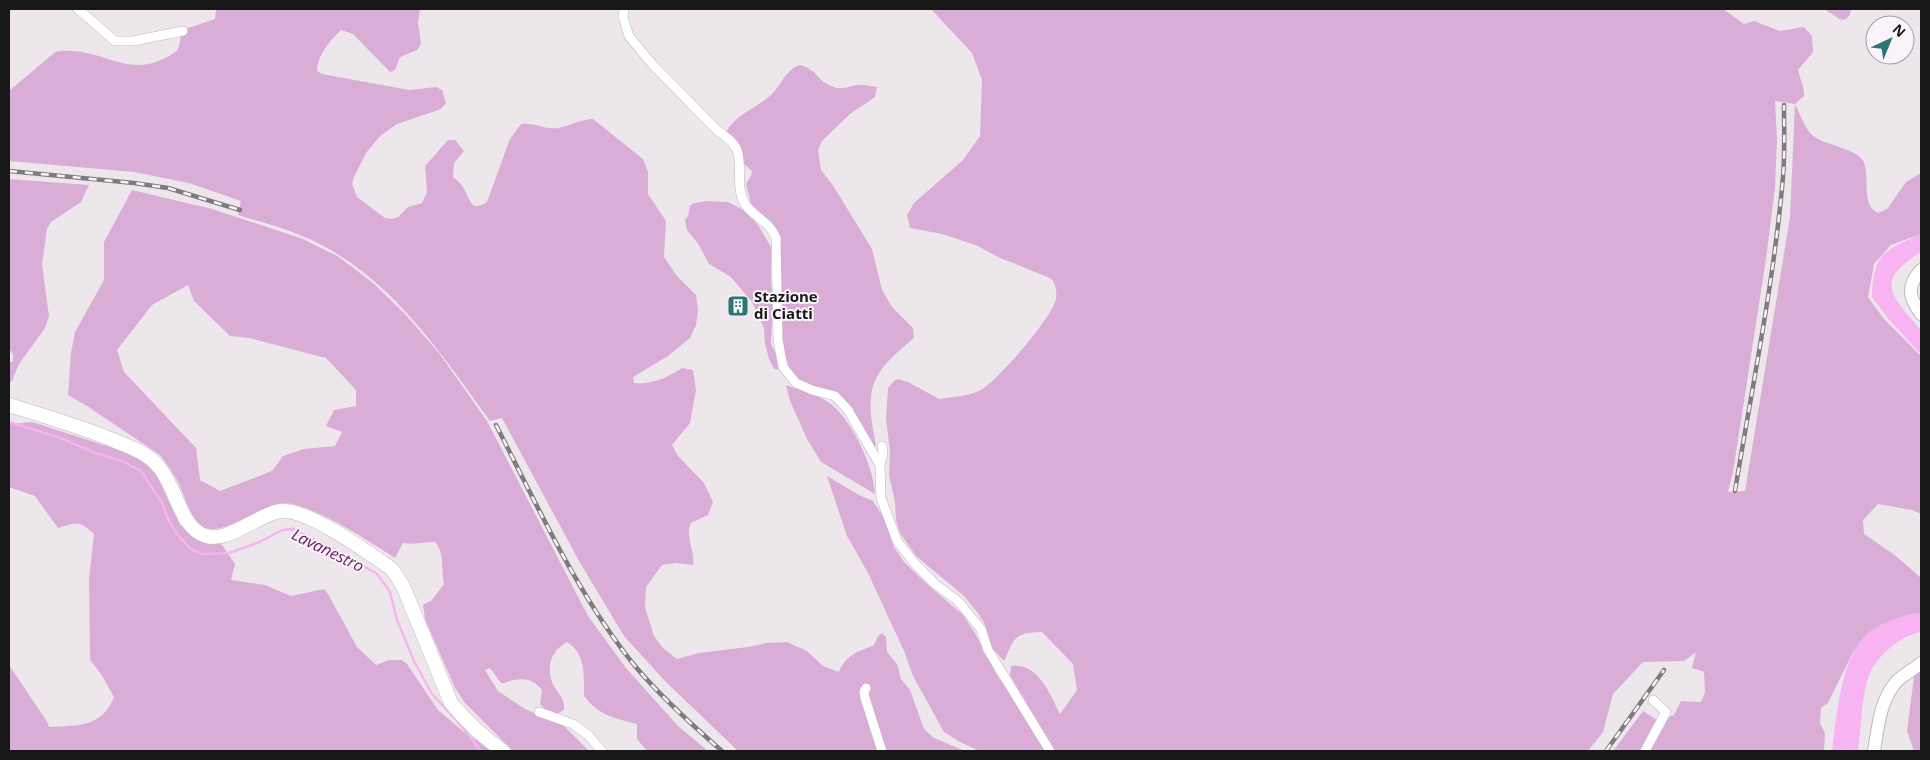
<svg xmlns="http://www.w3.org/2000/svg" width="1930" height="760" font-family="'Open Sans',sans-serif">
	<rect width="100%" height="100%" fill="#ede7ec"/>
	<path fill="#daadd7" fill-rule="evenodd" d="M216,9H420L418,22L421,44L417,50L400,57L395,70L390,72L353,34L341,30C331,40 317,55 317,71L322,74L409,90L436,87L442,90L446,103L441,109L397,124L380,136L366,153L354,177L352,184L357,197L385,218L392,219L398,217L408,207L422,203L427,192L425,166L448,140H455L464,151L454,163L453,177C456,180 460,182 462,186C470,196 469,214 487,202L510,139L521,124C534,122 546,130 558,128C570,126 581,119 593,119L643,159L648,172V194L666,221L664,257L676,275L696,295L698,310L696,325L690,338L668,356L633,377L634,383C652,385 668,377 682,368L693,370L696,390L690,423L672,445L678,456L704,483L713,502L708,515L691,523C685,536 695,550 693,565L675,563L662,565L646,587L645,607L654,636L663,648L677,659L699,653L748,647L766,643L787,642L807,651L823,666L839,672C846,654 858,652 874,645L878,636L882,633L886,637L887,652L897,664L901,679L910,690L924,729L934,738L965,751H738L665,681L624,636L579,561L502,418L490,421C439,351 390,275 307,238C285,228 261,222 238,215L241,201L189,183L134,172L9,161V91L54,53C60,50 65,51 73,51C116,55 135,81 178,50L181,36L185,29L215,19Z
		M931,9H1723L1744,24L1754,21L1780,31L1804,27L1812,36L1813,52L1798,70L1804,91V96L1795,104C1799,112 1806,130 1812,135C1824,145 1853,148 1862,159C1872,174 1859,204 1878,213L1887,209L1906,182L1921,173V234L1891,245L1874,264L1868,297L1884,319L1921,356V514L1912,510L1878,504L1863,520L1864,534L1896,556L1921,578V613L1870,633L1853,652L1828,703L1821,708L1820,723L1825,733L1824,751H1613L1643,711L1658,721L1674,715L1681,701L1701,702L1705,692L1704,672L1692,668L1696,652L1684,661L1643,662L1613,694L1603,732L1588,751H1055L1010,675L1011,666C1038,662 1050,694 1060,714L1077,690L1073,664L1042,632C1016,633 1014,636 1005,660H1003L992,648L985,624L977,612L964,596L916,556L900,533L896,520L895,502L889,475L890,451L886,419L888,388L894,381L898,379L908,382L939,399C952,397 973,396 984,388C1001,376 1051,319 1056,299C1057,292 1056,283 1050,278L998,257L978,246L942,234L910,228L907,215L914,203L963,160L980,136L982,80L972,53ZM1775,101L1795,104L1790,217L1745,491L1728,492L1733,472L1766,259L1775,188L1777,139Z
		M1824,9H1851L1850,15L1846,19L1841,20Z
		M799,65C818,69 816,80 831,86C842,91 848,86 858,85C864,84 871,87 877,87L875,97L850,114L822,141L818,150L821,170L834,187L872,249L882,290L892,307L913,328L914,338C870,374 864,388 876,445L874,447L857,417L847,402L802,382L794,376L789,367L783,348L779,238L774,226L751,204L746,184L751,176L752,171L744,164L742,155L726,132C736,114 757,108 772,94C782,84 785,71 799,65Z
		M9,179L89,185L81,202L51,222L47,229L42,264L49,316L45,328L19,364L12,381L9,383V363L13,361V354L9,349Z
		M132,190L212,209L303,239L339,257L373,283L405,314L439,353L487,421L588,616L626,668L678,726L708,751H647L637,739V724C615,718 599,716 584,696C584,676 586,654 567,642C552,650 546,665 552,682C555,691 566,698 564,710L555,715L550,714L540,704L542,690C534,680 526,678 513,680C509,681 506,683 501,683L490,668L485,670L498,691L525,709L564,726L589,751H513L465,703L455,688L425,619L423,605L432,600L444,584C441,571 445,552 435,542C424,542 414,545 403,543L395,558C370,542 310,502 282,503C260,505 218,541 200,525C189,514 185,497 179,484C174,473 167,464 160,455L87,406L68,395L71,353L75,332L104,280V242ZM188,285L194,301L230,336L249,338L326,358L356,390V406L334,410L326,426L342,432L335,446L304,449L283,456L272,471L220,491L200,480L196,448L124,372L117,350L152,305Z
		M708,201L728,202L745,211L758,225L771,247V283L775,307L772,321L771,344L781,366L779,370L774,369L769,359L765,344L764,328L752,302L731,277L709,264L699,245L687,230L685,220L688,216L690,206L694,203Z
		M786,385C801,391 820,395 832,405C853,422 874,468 875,494L821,462L807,439L790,401Z
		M32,422L135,455L155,472L180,525L222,545L235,564L231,580L265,585L291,596L324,589L328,594L357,647L376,665L389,660H402L407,664L438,710L465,733L495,751H9V665L48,723L49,727C78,725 102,728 114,697L101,674L90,660L89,579L94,534C79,520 77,522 58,528L35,496L9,487V424Z
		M827,476L859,495L873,501L886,521L894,547L904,562L928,585L962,614L975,633L995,672L1028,721L1045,751H980L960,742L944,732L913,676L904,651L868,573L847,536Z
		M1921,671V751H1914L1907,731L1914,677Z"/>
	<path fill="#f7b3f2" d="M1921,234V252C1873,282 1892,296 1921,330V354L1890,321L1872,297C1873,253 1884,251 1921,234Z
		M1915,613H1921V632C1902,635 1876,656 1869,675C1862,694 1861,729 1858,751H1832C1837,716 1840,657 1869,632C1882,622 1899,617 1915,613Z"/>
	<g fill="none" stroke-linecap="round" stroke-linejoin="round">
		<path stroke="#f7b3f2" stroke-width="2.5" d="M9,422L58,437L95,453L122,461L141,471L162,503L169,521L177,534L191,549L202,554L229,553L260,542L282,530L293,529L334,549L377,574L390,592L397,620L414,661L432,694L459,723L481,751"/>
		<g stroke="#beb8bd" stroke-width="10">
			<path id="street" d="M78,9L115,41H133L183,31
				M624,9L623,17L629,36L652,64L718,131C725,136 734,142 737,150C743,166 735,188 745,204C754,218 769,220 776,238L778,340L783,367L796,383L812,390L835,396L848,410L880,465L881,498L897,541L916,565L935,584L958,601L981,629L988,650L1050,751
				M880,465L883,453L882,446
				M866,688L864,692L865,698L882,751
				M539,712L573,724L588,735L602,751
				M1645,751L1666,712L1653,700"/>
		</g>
		<g stroke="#beb8bd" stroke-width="14">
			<path id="secondary" d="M1921,270C1906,287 1909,297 1921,314
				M1874,751C1878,728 1880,698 1898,680C1905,674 1914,669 1921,663"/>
		</g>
		<g stroke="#beb8bd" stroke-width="15">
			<path id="primary" d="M9,405C44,416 79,426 113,440C130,447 146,452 158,466C176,485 180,529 206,536C229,543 256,515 280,511C306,508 364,550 386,565L392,569L403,586L451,703C466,721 484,738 503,751"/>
		</g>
		<use href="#street" stroke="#fff" stroke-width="9"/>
		<use href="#secondary" stroke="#fff" stroke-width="12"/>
		<use href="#primary" stroke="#fff" stroke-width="14"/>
		<g stroke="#7e7a7d" stroke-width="4.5">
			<path id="rail" d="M9,171L134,183L168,188L240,210
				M496,425C538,507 577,594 635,666C661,697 692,725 722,751
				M1735,491C1752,387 1774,282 1783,177C1785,153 1784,128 1784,105
				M1606,751L1664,670"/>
		</g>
		<use href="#rail" stroke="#faf4fa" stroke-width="2.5" stroke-dasharray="8" stroke-linecap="butt"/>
	</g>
	<defs>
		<g id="building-square" transform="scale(1.125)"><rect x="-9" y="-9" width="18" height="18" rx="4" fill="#2b7577" stroke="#faf4fa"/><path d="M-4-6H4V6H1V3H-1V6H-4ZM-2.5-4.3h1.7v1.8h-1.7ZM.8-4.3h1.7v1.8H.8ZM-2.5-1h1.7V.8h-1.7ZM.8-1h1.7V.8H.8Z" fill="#fff"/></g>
	</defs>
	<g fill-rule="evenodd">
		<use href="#building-square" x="738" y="306"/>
	</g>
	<g text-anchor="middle" stroke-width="4" stroke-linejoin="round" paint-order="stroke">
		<g font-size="15" font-weight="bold" fill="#181718" stroke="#faf4fa" text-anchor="start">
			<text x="754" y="302">Stazione<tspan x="754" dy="17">di Ciatti</tspan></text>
		</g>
		<g font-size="16" font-style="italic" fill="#661864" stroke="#faf4fa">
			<text transform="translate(328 550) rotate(26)" y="6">Lavanestro</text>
		</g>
	</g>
	<rect width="1930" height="760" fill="none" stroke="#181718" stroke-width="20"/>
	<g transform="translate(1890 40) rotate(44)"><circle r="24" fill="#faf4fa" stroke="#a09ca0"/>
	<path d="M0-4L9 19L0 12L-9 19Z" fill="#2b7577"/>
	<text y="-8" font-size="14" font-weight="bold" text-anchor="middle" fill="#181718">N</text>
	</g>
</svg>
